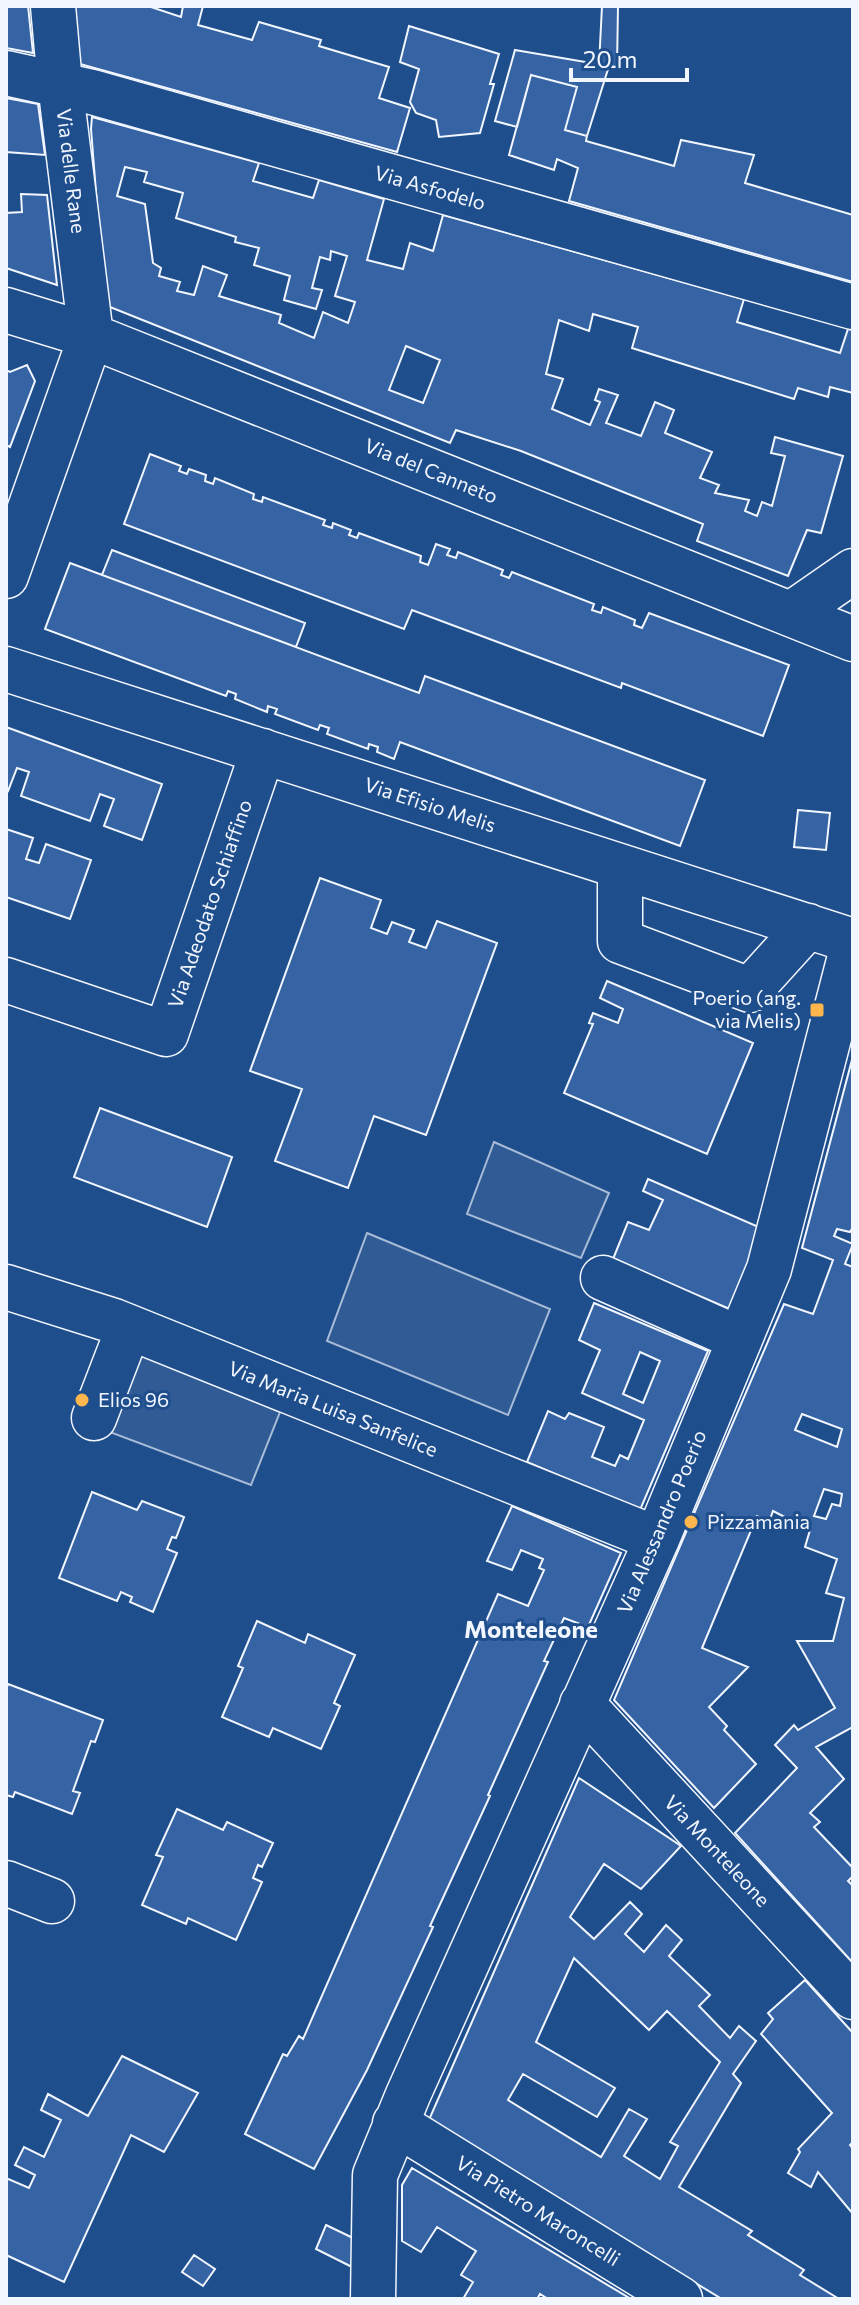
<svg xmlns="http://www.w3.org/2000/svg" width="859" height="2305" font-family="Commissioner,sans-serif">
	<rect width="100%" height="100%" fill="#1f4e8c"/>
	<path fill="#305b95" stroke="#a8bbd7" stroke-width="2" d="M494,1142L609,1193L581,1258L467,1214Z
		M367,1233L550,1309L508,1415L327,1341Z
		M136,1354L280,1412L251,1485L107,1431Z"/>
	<path fill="#3563a3" stroke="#f2f6ff" stroke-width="2" fill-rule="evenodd" d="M6,6H28L33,53L6,48Z
		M74,6H148L181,17L183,6H203L198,25L252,40L259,22L321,40L319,46L389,67L379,98L410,108L397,152L80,64Z
		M602,6H618L617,67L599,65Z
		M409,26L499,54L490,84H494L480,133L439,137L436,120L416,113L410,102L419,69L400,62Z
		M515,50L609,66L587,136L565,130L577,87L531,75L517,127L495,121Z
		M531,75L577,87L565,130L587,136L586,141L674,166L681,140L754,155L745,183L853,215V282L569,201L578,168L557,159L554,170L509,155Z
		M6,98L38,104L45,155L6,152Z
		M92,117L259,163L253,181L313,198L319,180L384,199L367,260L403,269L410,243L433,251L443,215L744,299L737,322L840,353L848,329L853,330V393L830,387L828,397L798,388L794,399L632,348L638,327L593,314L589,331L559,320L546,374L563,379L552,409L590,425L600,402L595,400L599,389L618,395L606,423L641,436L655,402L674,410L665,433L712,452L700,478L719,485L715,493L749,500L745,511L757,516L762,502L772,506L785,456L771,453L775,437L843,456L821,533L807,530L788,576L697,541L703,524L521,451L456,430L450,443L105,305L91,129ZM125,167L147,172L144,182L183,193L176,218L236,237L235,242L259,248L254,265L290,276L284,300L316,309L322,290L312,288L320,257L330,260L331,251L347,256L335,296L355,302L348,323L323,312L314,338L279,323L281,315L219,296L227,275L203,266L194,295L177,291L180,282L159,276L161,268L153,263L145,204L117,196ZM406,346L440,360L423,403L389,390Z
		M21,194L47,195L57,285L6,268V213L22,212Z
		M27,365L35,381L10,447L6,445V370L10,372Z
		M150,454L181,466L179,471L187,474L189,469L206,475L205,481L213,484L215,478L254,494L253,499L262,502L263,497L325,520L323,525L332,528L333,523L351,530L349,535L357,538L359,533L421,556L420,562L428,565L436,544L450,549L447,555L456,558L458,552L503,570L501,575L509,578L512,572L594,604L592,610L601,613L603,607L635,620L634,625L642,628L649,613L789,665L763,736L622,683L621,688L412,610L404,629L124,524Z
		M112,550L305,623L296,647L102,575Z
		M70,563L419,693L425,676L705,780L680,846L400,742L394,759L377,752L378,747L369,744L368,749L327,734L329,728L320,725L318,730L275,714L277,709L268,706L267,712L235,699L236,694L228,691L226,696L45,629Z
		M6,727L162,784L142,840L104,826L114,799L100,794L90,821L21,796L29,772L17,768L8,791L6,790Z
		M798,810L830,813L826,850L794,847Z
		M6,829L33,838L26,859L39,863L46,844L91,860L70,919L6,897Z
		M320,878L381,900L371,928L387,934L392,922L414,930L409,942L426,948L437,921L497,943L426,1135L374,1116L348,1188L275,1161L302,1089L250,1071Z
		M607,981L753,1043L707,1154L564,1093L593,1024L589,1023L593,1013L618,1023L623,1009L600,998Z
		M853,1056V1227L850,1232L837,1229L834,1236L853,1244L845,1264L853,1267V1727L816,1747L844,1779L810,1813L820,1822L814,1827L853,1868V1876L848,1881L853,1886V1963L735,1833L797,1768L775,1745L794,1725L798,1730L835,1708L797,1641H833L844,1598L826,1593L837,1559L805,1547L810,1530L773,1511L769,1522L757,1516L702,1648L748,1667L709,1707L727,1726L724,1730L756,1764L714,1808L614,1700L784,1304L813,1314L833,1260L802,1248ZM802,1414L842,1429L837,1447L795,1430ZM824,1489L842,1494L840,1506L832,1504L826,1519L814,1516Z
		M100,1108L232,1157L207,1227L74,1177Z
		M648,1179L761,1228L732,1310L613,1259L628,1222L649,1230L663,1200L643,1191Z
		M594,1303L708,1351L640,1510L527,1462L548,1411L565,1419L569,1413L604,1427L592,1457L615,1466L620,1455L628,1459L644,1420L582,1393L600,1350L579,1340ZM640,1352L660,1361L643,1403L623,1394Z
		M92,1492L137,1510L142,1501L184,1517L176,1538L172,1537L167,1549L177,1553L153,1612L130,1602L132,1597L121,1592L117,1601L59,1578Z
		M512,1506L621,1553L588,1627L564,1618L544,1661L548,1662L488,1795L490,1796L430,1926L433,1927L367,2070L314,2169L245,2134L283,2054L287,2056L299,2036L303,2039L498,1594L528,1606L544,1570L539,1568L543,1559L521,1550L512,1570L487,1561Z
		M257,1621L305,1643L308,1634L355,1655L334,1703L340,1706L321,1749L273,1728L269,1737L222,1717L243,1668L238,1666Z
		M8,1684L103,1720L95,1742L91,1741L73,1791L80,1793L72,1814L15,1792L13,1797L6,1795V1690Z
		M579,1778L681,1846L641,1889L604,1864L570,1917L594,1939L630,1902L642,1914L625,1934L644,1952L666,1925L682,1940L669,1956L710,1995L699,2006L730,2038L739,2026L756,2041L733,2074L741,2083L679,2187L752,2231L748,2235L804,2270L800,2275L839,2299H722L428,2122ZM574,1958L649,2030L667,2011L720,2062L670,2142L678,2146L660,2179L624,2156L647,2119L629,2109L601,2157L508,2100L523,2074L597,2117L615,2088L536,2042Z
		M177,1809L223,1830L227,1822L273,1843L262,1867L258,1865L253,1878L262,1882L236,1940L188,1918L186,1924L142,1905L163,1857L156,1855Z
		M805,1980L853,2033V2142L850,2145L853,2149V2214L818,2172L811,2187L788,2173L800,2152L798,2149L832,2113L761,2034L773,2019L768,2013Z
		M122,2056L198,2093L164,2152L131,2135L64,2282L6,2255V2178L29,2188L35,2175L15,2165L24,2147L44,2157L61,2120L41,2110L48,2094L88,2116Z
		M412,2168L631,2299H548L540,2294L537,2299H463L473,2282L461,2275L476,2251L437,2227L421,2252L402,2241V2185Z
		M326,2225L353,2238L354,2268L316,2249Z
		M194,2255L215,2269L203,2286L182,2272Z"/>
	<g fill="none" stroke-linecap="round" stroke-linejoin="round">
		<g stroke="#f2f6ff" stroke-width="47">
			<path id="minor" d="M6,73L92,92L853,307
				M6,310L91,336L853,639
				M6,576L91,336L60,84L53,6
				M791,614L853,571
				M6,669L853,941
				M620,866V941L750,990L808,926
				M6,980L166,1034L263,751
				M603,1278L740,1339
				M6,1287L114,1321L657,1539
				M94,1418L129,1327
				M582,1704L853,1997
				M6,1883L52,1901
				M395,2123L680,2299
				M373,2299L375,2175L408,2095L657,1539L769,1269L853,945"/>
		</g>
		<use href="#minor" stroke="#1f4e8c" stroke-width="44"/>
	</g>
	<g fill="#ffb74d" stroke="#1f4e8c" stroke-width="3">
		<rect x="809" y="1002" width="16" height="16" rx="4"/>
		<circle cx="82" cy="1400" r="8"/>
		<circle cx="691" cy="1522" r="8"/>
	</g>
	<g text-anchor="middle" stroke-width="6" stroke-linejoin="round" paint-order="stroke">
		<g font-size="20" fill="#f2f6ff" stroke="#1f4e8c">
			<text transform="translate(71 171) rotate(83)" y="7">Via delle Rane</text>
			<text transform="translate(430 188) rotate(16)" y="7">Via Asfodelo</text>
			<text transform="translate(431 471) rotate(22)" y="7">Via del Canneto</text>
			<text transform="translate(430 805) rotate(18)" y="7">Via Efisio Melis</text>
			<text transform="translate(210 904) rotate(-71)" y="7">Via Adeodato Schiaffino</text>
			<text transform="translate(333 1409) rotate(22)" y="7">Via Maria Luisa Sanfelice</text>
			<text transform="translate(662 1522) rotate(-67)" y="7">Via Alessandro Poerio</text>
			<text transform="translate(717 1851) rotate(47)" y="7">Via Monteleone</text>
			<text transform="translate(538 2211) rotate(32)" y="7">Via Pietro Maroncelli</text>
		</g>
		<g font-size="20" fill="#f2f6ff" stroke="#1f4e8c" text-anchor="start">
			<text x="801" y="1005" text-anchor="end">Poerio (ang.<tspan x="801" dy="23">via Melis)</tspan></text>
			<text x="98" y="1407">Elios 96</text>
			<text x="707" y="1529">Pizzamania</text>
		</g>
		<g font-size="24" font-weight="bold" fill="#f2f6ff" stroke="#1f4e8c">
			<text x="531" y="1638">Monteleone</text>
		</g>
	</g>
	<rect width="859" height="2305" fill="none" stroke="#f2f6ff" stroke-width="16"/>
	<path d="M571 68v12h116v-12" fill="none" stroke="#f2f6ff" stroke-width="4"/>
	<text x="583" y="68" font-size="24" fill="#f2f6ff" stroke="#1f4e8c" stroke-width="6" paint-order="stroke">20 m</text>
</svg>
